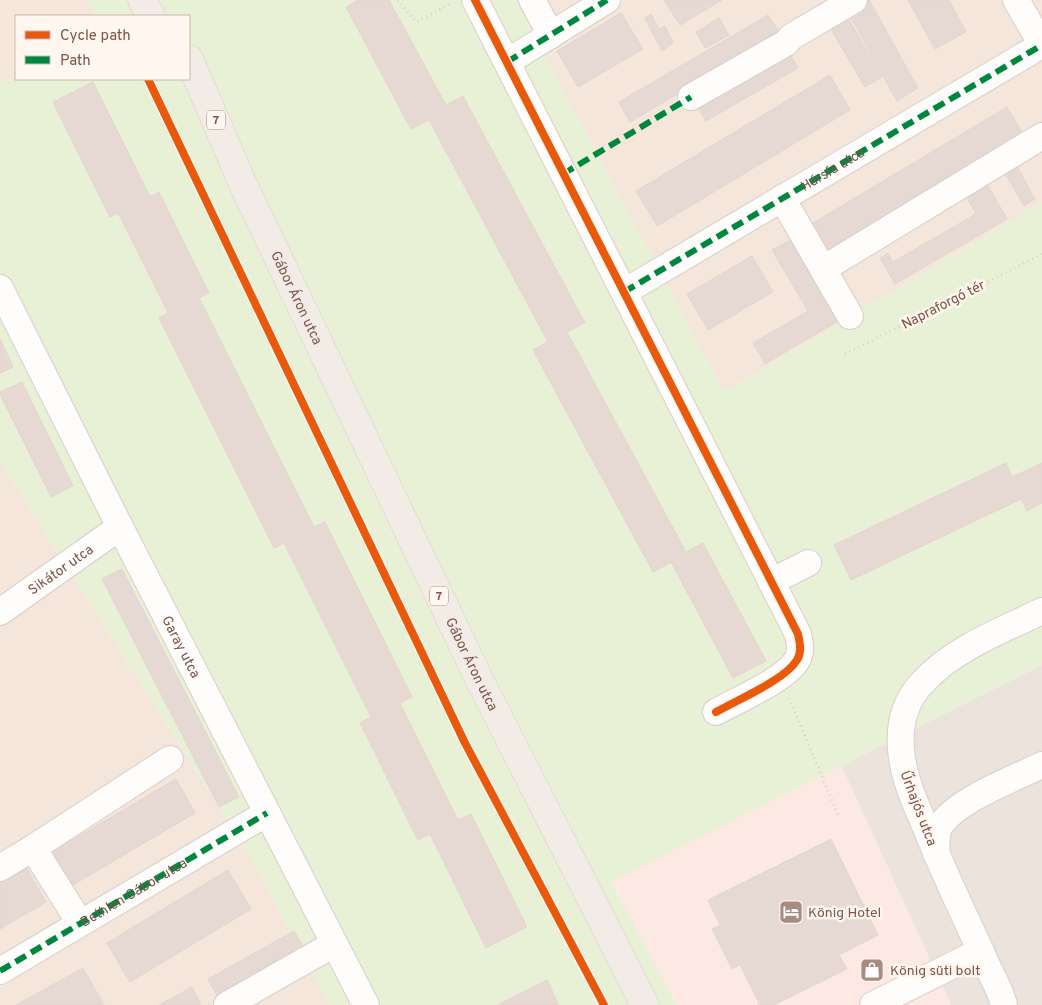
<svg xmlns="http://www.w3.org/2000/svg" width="1042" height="1005" font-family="Overpass,sans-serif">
	<rect width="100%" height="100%" fill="#f9f3ed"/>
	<path fill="#f4e6db" d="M0,0H86L96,16H16V75L0,85Z
		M515,0H1042V202L724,392Z
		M0,462L245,848L329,1005H0Z"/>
	<path fill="#fce9e3" d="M841,765L951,1005H677L610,882Z"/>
	<path fill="#ede3dd" d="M1042,665V1005H951L841,765Z"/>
	<path fill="#e8f0d6" d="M86,0H515L724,392L1042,202V665L611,882L677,1005H329L245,848L0,462V85L16,75V79H189V16H96Z"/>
	<path fill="#e6d9d3" stroke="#e3d5ce" d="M358,0H389L446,105L463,96L585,323L567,332L686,552L703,543L766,661L733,678L671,562L653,572L533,350L548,342L429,120L411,129L346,7Z
		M664,0H722L680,25Z
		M862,0H869L918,88L897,101L846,9Z
		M908,0H949L966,32L935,49Z
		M844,11L882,77L865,87L826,21Z
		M621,13L643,49L578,87L557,51Z
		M651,14L659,29L665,26L673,43L662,51L645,18Z
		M768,15L780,34L630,122L619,102Z
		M719,18L729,35L705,48L696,32Z
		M788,51L798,68L706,121L696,104Z
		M830,75L850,110L657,226L636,191Z
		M93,82L150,197L159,192L209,293L199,298L314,527L325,522L412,697L400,703L458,820L471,814L527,927L486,948L430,834L418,840L360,723L371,717L284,543L274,548L159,318L168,313L118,213L110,217L53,102Z
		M1007,107L1026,139L829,257L810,225Z
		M1015,163L1035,199L1024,206L1003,170Z
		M987,184L1007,219L895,284L880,258L888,253L893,262L976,214L966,196Z
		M790,240L838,321L765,364L753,343L808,311L772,250Z
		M752,256L773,292L708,330L687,294Z
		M0,339L13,367L0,373Z
		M22,382L73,486L51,497L0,394V392Z
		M1006,463L1012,477L1042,463V503L1027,511L1021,499L851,580L834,545Z
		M122,569L239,797L219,807L102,579Z
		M176,779L195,813L66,889L47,855Z
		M831,839L878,935L839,955L847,969L774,1005H760L740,965L732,969L712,929L720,925L708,900Z
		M26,867L46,902L0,929V882Z
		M228,870L251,909L130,982L107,943Z
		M294,931L304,948L218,997L208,979Z
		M83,968L104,1005H16Z
		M547,980L559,1005H497Z
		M192,987L201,1005H159Z"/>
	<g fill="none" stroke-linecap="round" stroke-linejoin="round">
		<g stroke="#d8ceca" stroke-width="28">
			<g id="minor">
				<path d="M475,0L798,634C800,643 802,652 797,660C785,680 737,700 716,712"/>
				<path d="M532,0L551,35"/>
				<path d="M507,62L607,0"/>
				<path d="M691,97L786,43L791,37L854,0"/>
				<path d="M782,198L850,316"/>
				<path d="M823,269L1042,136"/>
				<path id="s1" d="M0,288L120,527L366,1005"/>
				<path id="s2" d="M624,292L1042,45L1016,0"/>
				<path d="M771,582L808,563"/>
				<path id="s3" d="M0,612L120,527"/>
				<path d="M936,854C937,847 936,837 938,830C949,803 1015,778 1042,765"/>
				<path d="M0,868L33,848"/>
				<path d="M80,923L33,848L170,759"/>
				<path d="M0,971L267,813"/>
				<path d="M227,1005L334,944"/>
				<path d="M873,1005L981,951"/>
				<path d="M1004,1005C1001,991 992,977 986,963C966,918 944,874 926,828C915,803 903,777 901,749C899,724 905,701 922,683C954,648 1001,631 1042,611"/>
			</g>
		</g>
		<g stroke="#dbcfca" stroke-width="29">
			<g id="major">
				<path d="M142,0L151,16"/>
				<path id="s4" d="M189,59L242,182L479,679L645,1005"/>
			</g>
		</g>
		<path stroke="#dcd1ce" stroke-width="3" stroke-dasharray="1 4" stroke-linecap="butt" d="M398,0L416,22L452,3
			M845,354L1042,254
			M789,698L838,815"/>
		<use href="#minor" stroke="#fefdfc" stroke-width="26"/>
		<use href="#major" stroke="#f3ece6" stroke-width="28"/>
		<g stroke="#00873e" stroke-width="6" stroke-dasharray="12 6" stroke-linecap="butt">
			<path d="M507,62L607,0"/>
			<path d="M563,174L691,97"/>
			<path d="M624,292L1042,45"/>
			<path id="s5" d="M0,971L267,813"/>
		</g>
		<g stroke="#fff7f0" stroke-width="11">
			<path id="cycleway" d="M475,0L798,634C800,643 802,652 797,660C785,680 737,700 716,712
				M148,79L465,743L604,1005"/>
		</g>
		<use href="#cycleway" stroke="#e8590c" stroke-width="8"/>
	</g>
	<defs>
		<g id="hotel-square" transform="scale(1.25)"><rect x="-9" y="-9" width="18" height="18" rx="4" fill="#a88c82" stroke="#fff7f0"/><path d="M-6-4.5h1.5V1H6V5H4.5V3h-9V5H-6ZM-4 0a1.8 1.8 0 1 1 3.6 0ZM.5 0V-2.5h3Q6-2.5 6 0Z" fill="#fff"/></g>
		<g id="shop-square" transform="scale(1.25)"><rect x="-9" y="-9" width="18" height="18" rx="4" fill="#a88c82" stroke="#fff7f0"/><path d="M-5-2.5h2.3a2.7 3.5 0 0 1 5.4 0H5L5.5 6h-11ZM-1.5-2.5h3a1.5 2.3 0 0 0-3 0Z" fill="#fff"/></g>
	</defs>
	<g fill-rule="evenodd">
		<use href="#hotel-square" x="791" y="912"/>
		<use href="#shop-square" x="872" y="970"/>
	</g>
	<g text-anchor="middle" stroke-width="5" stroke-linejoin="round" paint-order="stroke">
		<g fill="#fff7f0" stroke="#a3857a" stroke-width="1">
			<rect x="207" y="110.5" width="18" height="19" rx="4"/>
			<rect x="430" y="586.5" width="18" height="19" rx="4"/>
		</g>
		<g font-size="12" font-weight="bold" fill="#7c5448">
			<text x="216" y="124">7</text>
			<text x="439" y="600">7</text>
		</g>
		<g font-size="14" fill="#7c5448" stroke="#fff7f0">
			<text dy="5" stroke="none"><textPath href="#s2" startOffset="242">Hársfa utca</textPath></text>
			<text dy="5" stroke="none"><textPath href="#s4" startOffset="262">Gábor Áron utca</textPath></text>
			<text transform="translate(943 304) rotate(-27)" y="5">Napraforgó tér</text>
			<text dy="5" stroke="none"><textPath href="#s3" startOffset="74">Sikátor utca</textPath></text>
			<text dy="5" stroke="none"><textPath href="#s1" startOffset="402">Garay utca</textPath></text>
			<text dy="5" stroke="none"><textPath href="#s4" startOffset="668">Gábor Áron utca</textPath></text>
			<text transform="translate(919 808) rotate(69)" y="5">Űrhajós utca</text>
			<text dy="5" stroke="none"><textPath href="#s5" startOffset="155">Bethlen Gábor utca</textPath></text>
		</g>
		<g font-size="14" fill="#7c5448" stroke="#fff7f0" text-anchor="start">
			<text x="808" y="917">König Hotel</text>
			<text x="890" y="975">König süti bolt</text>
		</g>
	</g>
	<rect x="15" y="15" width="175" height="65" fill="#fff7f0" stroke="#cbb6ad"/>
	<rect x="25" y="31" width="25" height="8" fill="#e8590c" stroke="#cbb6ad"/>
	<text x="60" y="40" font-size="15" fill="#7c5448">Cycle path</text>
	<rect x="25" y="56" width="25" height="8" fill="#00873e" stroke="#cbb6ad"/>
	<text x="60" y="65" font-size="15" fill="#7c5448">Path</text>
</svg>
